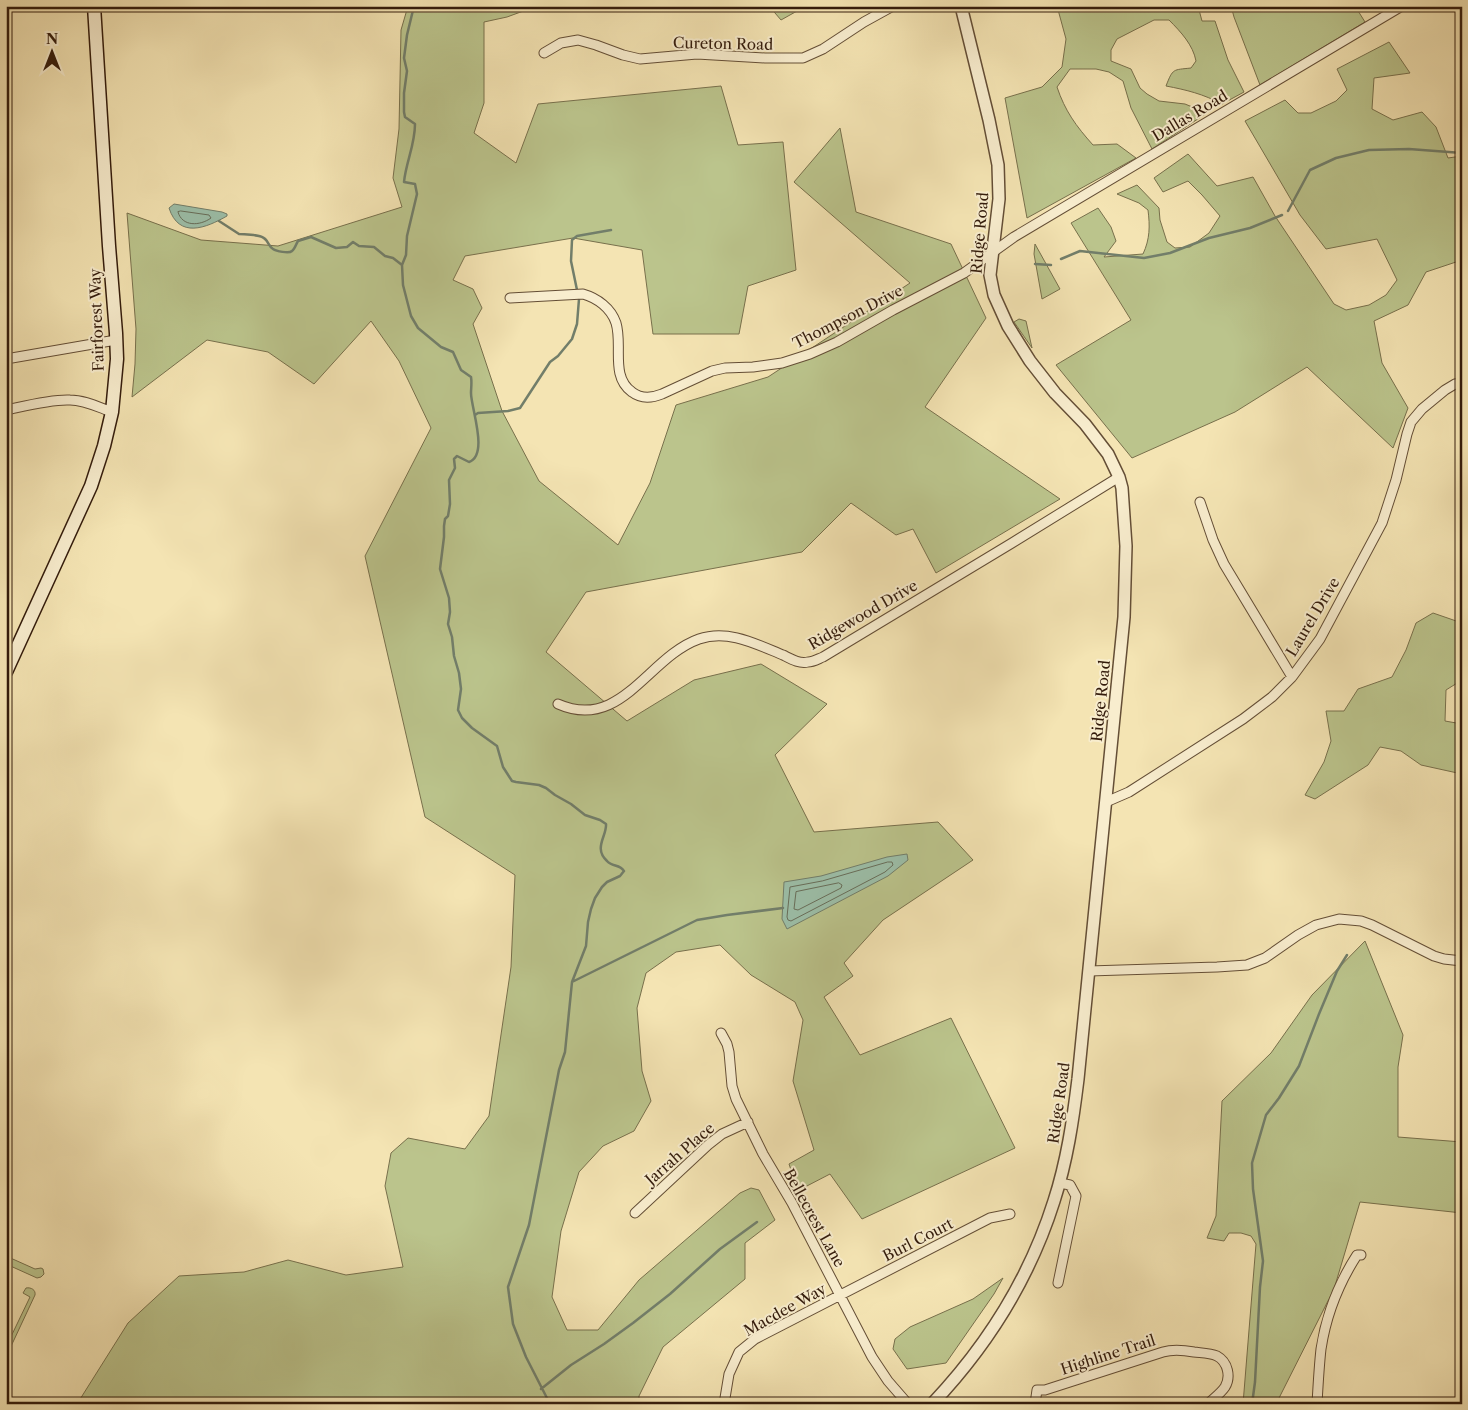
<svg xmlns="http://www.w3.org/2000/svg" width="1468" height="1410" font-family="'Libre Caslon Text',serif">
	<rect width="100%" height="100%" fill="#f4e4b3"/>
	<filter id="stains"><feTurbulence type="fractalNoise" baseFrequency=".004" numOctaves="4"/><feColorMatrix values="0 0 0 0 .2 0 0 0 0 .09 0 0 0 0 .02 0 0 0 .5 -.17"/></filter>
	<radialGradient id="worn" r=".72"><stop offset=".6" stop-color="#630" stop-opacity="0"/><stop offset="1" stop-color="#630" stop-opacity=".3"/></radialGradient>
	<path fill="#bbc48c" stroke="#78704c" d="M408,6H537L507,17L484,22V103L474,133L516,163L538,104L721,86L738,145L783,142L796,270L748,286L739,334H653L642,250L573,238L465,256L453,280L473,289L482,308L473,324L502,411L539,481L618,545L650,483L676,405L768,377L910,283L794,182L840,128L856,212L951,244L986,318L925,407L1060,499L936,573L913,529L896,535L851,503L802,552L586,592L546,652L627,721L694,680L761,664L827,704L775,755L814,832L938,822L973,860L883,920L844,963L853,976L824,997L860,1055L951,1018L1015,1148L862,1219L830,1174L803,1188L796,1185L789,1164L814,1150L793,1081L803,1020L795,1002L751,975L720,945L676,952L646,973L637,1008L642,1071L651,1101L634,1131L603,1146L579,1172L561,1231L552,1297L567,1330H598L639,1280L740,1193L751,1188L759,1190L775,1220L745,1243V1279L663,1347L639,1396V1404H77L128,1323L179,1276L244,1272L288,1260L346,1275L403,1267L385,1186L391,1153L408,1138L465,1149L489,1116L511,967L515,875L425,817L365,556L431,428L399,361L371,321L314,384L268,352L207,340L132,397L135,364L136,329L127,213L201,240L278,246L402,207L393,178L399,129L401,30Z
		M769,6H806L781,20Z
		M1057,6H1198L1202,21H1215L1228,60L1244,92L1222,104C1203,94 1187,90 1166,86C1173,68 1173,70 1191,68L1196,61C1193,45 1181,32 1169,20H1154L1117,39L1111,50V61L1131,69L1140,88L1147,94L1159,101L1185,104L1207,113L1152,149L1131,108L1123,81L1109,72L1096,69H1070L1057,87C1065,111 1076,126 1093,145L1117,144L1136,158L1027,218L1005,98L1042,87L1062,67L1066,39Z
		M1231,6H1355L1365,22L1260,85L1234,17Z
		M1389,42L1410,73L1374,78L1372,109L1393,120L1422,112L1436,127L1448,158L1462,156V260L1426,272L1408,305L1374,321L1382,363L1408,408L1393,448L1307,367L1235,412L1132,458L1056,365L1131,320L1071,223L1098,208L1111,227L1116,241L1104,257L1143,254C1150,239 1150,226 1148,210L1139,203L1117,194L1137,185L1159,208L1160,220L1167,242L1175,248L1190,247L1209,233L1220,216L1202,195L1188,181L1163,192L1154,178L1188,154L1217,186L1253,177L1275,216L1334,304L1346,310L1369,305L1386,295L1397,280L1377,239L1326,249L1300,215L1245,121L1285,100L1298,113H1311L1336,101L1347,90L1337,69Z
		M1035,244L1060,289L1042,299L1034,254Z
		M1019,319L1026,321L1032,348L1014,322Z
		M1433,613L1462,623V680L1446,690L1445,721L1462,724V774L1421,765L1401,751L1380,747L1368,765L1315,799L1305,795L1324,762L1331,741L1326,711H1344L1358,689L1392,677L1406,650L1416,623Z
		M1365,941L1403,1035L1398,1067V1137L1462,1142V1213L1360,1202L1334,1289L1276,1404H1243L1256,1244L1251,1236L1241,1233H1229L1224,1241L1207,1238L1216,1216L1222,1101L1271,1053L1312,995Z
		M6,1256L35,1269L41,1268L43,1269L44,1274L41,1277L37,1278L6,1264Z
		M1003,1278L994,1294L946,1363L907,1369L893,1349L895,1339L910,1327L973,1299Z
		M26,1288C31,1287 36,1290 35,1295L6,1357V1347L30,1297L23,1293Z"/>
	<path fill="#9cbfa9" stroke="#727e6a" d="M174,204L222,212L227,214V216C206,228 179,239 169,208Z
		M907,854L908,860L888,876L787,929L782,919L784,882L821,876L887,857Z"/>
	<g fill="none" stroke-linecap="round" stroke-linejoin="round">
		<path stroke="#686e5a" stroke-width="1" d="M181,211L209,215L211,218C200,226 182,227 178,212Z
			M888,862H892L893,865L885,872L791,921L788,920L787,917L790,887L822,881Z
			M839,883L842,885L841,888L798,910L794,909L796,892Z"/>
		<path stroke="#727e6a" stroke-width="2.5" d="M414,6L407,35L404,58L407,71L404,93V112L405,117L415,124C415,145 406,162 404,182L415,184L417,194L407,236L406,255L402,265L403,285L411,316L418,328L441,347L453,352L461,370L471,377C472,383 471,388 471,393C471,408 489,455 469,462L457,456L454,459L455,468L449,480L450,504L448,516L445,519L444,526V537L440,569L449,598L450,612L448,624L452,637L454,656L459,673L461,689L458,710L462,718L472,728L497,746L503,767L512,781L516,782L539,785L546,788L555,795L571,804L585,815L600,820L606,824C607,836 593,848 607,861C612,867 620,864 624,871L620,876L607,882L602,887L595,898L591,909L588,922L586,946L572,982L565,1052L559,1070L529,1225L508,1287L513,1324L526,1357L550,1404
			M1288,211L1310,170L1336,158L1369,150L1409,149L1462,153
			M219,221L239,234C244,234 258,235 262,237C268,239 268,246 273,249C276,251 289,254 292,251C295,249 296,244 298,241L311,237L336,248L347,247L353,242L359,246L374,247L385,256L393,258L402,265
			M1061,259L1080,251L1144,258L1170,253L1209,238L1250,228L1282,215
			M1035,264L1051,265
			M577,290L571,261L572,240L577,236L611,230
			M475,415L478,413L508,411L520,408L550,362L558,356L572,339L577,324L579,299
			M572,982L697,920L727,915L783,908
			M541,1389L571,1365L604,1344L633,1323L670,1294L720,1249L757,1222
			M1252,1404L1255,1382L1260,1287L1263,1261L1253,1189L1252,1163L1266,1115L1279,1098L1299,1066L1319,1014L1337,971L1347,955"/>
		<g stroke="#644e36" stroke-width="11">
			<path id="minor" d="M544,53L561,43L578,40L596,45L623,55L640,59L697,54L765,58H803L823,49L864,22L893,6
				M510,298L583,294C597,298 611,308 616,323C623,346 610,376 632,392C641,399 652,398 662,394L712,371L725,368L753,367L782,363L810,354L837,342L893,310L964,273L1014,237L1402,6
				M6,359L116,340
				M6,410C25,406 51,399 70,400C84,400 98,407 112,412
				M1200,502L1213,540L1224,564L1292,677
				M558,704C621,732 648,657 699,639C728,629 756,644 783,655C791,659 799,664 808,662C813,662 818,659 823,657L1012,543L1119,477
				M1106,802L1129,792L1243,719L1272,697L1292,677L1320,639L1382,523L1396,480L1407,434L1411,422L1422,409L1445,390L1455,384L1462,383
				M1089,971L1217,967L1247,965L1265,958L1298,935L1316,925L1339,919L1361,921L1372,925L1434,956L1444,959L1462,961
				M721,1033L727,1044L729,1052L732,1086L736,1099L763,1154L792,1203L872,1357L888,1381L908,1404
				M635,1213L708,1145L722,1134L748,1122
				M1058,1283L1076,1196L1070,1185L1060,1183
				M724,1404L729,1374L739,1352L755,1339L990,1218L1010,1214
				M1035,1404L1037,1390H1045L1163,1352C1173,1349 1183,1350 1194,1352C1202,1353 1210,1353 1217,1356C1228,1362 1231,1377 1225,1387C1221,1393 1213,1399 1208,1404
				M1317,1404C1318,1386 1319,1367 1321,1349C1326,1316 1339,1283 1357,1255H1361"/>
		</g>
		<g stroke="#644e36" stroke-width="14">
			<path id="tertiary" d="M932,1404C987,1346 1030,1277 1054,1201C1067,1161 1073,1120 1078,1079L1124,617L1126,546L1122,488L1119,477L1108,454L1085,424L1055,393L1030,361L1008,326L994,295L990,275L999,199L998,165L989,120L961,6"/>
		</g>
		<g stroke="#341c0c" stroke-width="15">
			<path id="secondary" d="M6,672L91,486L104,446L112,412L117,359L116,333L109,246L94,6"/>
		</g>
		<use href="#minor" stroke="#f8edce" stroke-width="9"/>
		<use href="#tertiary" stroke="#f8edce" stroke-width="11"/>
		<use href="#secondary" stroke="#f8edce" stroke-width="12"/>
	</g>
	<g text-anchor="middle" stroke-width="4" stroke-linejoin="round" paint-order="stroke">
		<g font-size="15" fill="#341c0c" stroke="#f8edce">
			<text transform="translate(723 44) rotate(1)" y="5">Cureton Road</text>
			<text transform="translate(1190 116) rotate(-31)" y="5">Dallas Road</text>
			<text transform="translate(980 233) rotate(-85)" y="5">Ridge Road</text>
			<text transform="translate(848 317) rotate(-27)" y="5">Thompson Drive</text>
			<text transform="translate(97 320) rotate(-92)" y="5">Fairforest Way</text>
			<text transform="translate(863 615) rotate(-30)" y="5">Ridgewood Drive</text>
			<text transform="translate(1313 617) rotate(-59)" y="5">Laurel Drive</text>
			<text transform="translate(1101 701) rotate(-84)" y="5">Ridge Road</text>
			<text transform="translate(1059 1103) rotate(-82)" y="5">Ridge Road</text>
			<text transform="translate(680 1154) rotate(-41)" y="5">Jarrah Place</text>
			<text transform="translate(814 1218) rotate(61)" y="5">Bellecrest Lane</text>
			<text transform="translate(918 1240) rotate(-27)" y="5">Burl Court</text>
			<text transform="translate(785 1310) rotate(-29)" y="5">Macdee Way</text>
			<text transform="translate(1108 1355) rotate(-18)" y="5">Highline Trail</text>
		</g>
	</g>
	<rect width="1468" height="1410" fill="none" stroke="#f4e4b3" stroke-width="25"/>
	<rect x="8" y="8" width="1453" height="1395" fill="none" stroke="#341c0c" stroke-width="2.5"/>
	<rect x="12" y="12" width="1443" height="1385" fill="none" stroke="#341c0c"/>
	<g transform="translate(52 52)" stroke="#f8edce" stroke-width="4" paint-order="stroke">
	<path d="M0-4L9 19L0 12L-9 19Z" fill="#341c0c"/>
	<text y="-8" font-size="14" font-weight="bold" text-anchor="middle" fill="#341c0c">N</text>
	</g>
	<rect width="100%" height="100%" filter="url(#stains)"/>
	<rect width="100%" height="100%" fill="url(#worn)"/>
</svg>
